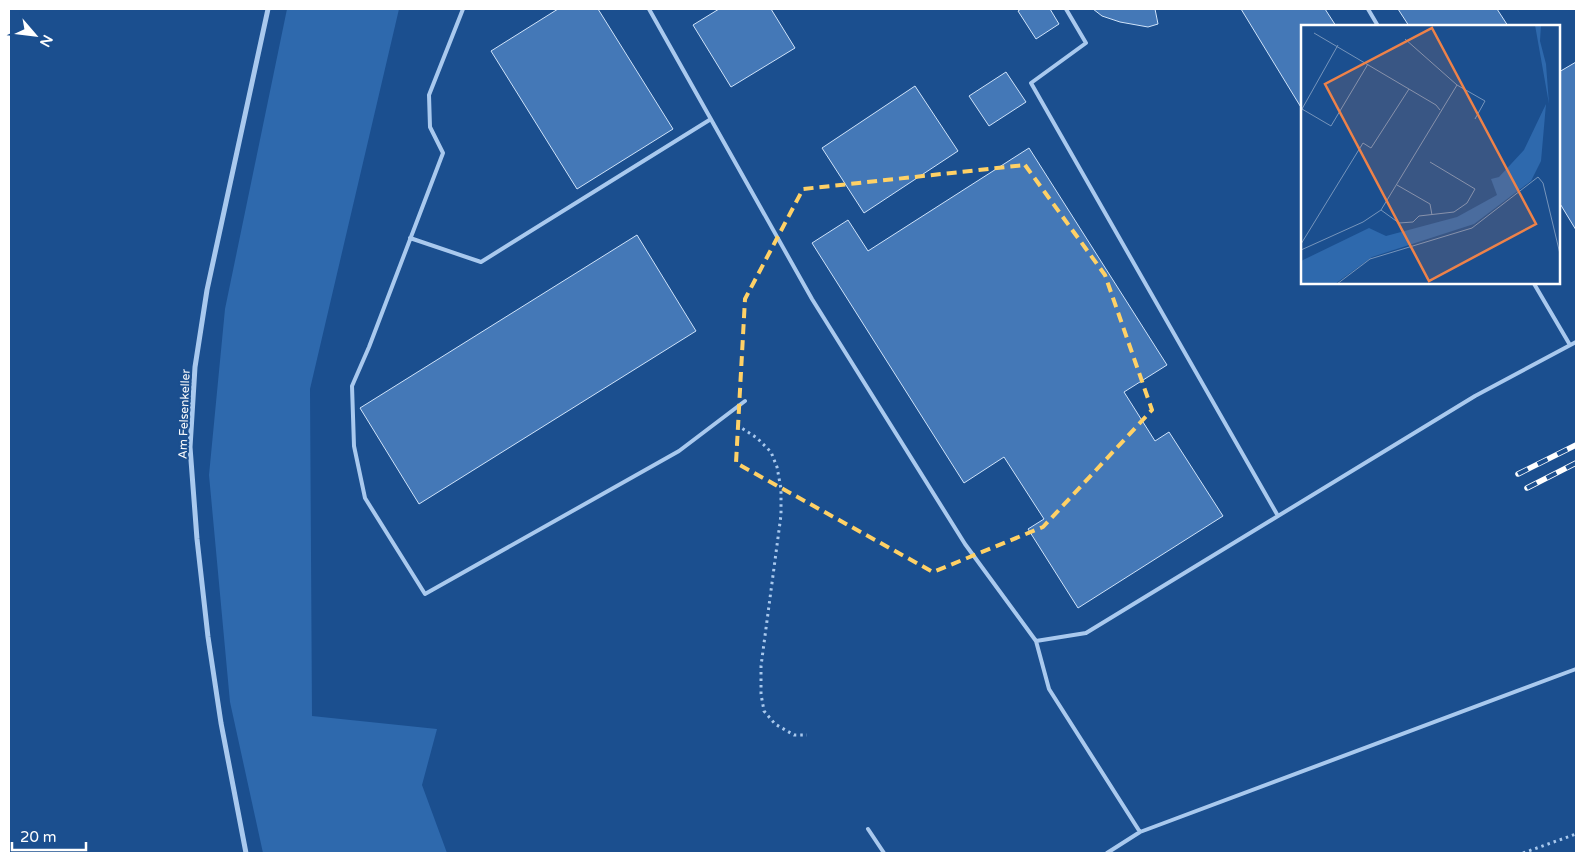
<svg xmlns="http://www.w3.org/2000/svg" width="1585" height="862" font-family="'Varela Round',sans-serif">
	<rect width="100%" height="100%" fill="#1b4f8f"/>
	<path fill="#2e69ad" d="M287,9H399L310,389L312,716L437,729L422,785L447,853H263L230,702L209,475L225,309Z"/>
	<path fill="#4478b7" stroke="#cfe3fa" d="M558,9H598L673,129L577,189L491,51Z
		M719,9H771L795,48L731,87L693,25Z
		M1021,9H1050L1059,24L1036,39L1018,11Z
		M1093,9H1155L1158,24L1148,27L1120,22L1102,16Z
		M1241,9H1325L1336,26H1302V109Z
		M1398,9H1497L1508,26H1409Z
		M1576,62V230L1559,202V72Z
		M1006,72L1026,102L989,126L969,96Z
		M915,86L958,151L864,213L822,148Z
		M1029,148L1167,365L1124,392L1155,441L1169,432L1223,516L1078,608L1028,529L1044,519L1004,457L964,483L812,243L848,220L868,251Z
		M637,235L696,331L419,504L360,408Z"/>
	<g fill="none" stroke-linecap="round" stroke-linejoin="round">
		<path stroke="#a9c9ee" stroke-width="3" stroke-dasharray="2.5 4" stroke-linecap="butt" d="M737,425L757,438L771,452L777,467L781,489V515L761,666V694L764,711L775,724L794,735H807
			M1523,853L1576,834"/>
		<path stroke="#a9c9ee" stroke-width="4" d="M463,9L429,95L430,127L443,153L369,347L352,386L354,446L365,498L425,594L679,451L745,401
			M649,9L812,299L965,544L1036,641L1049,689L1140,832L1107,853
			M1066,9L1086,43L1031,83L1278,516
			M1368,9L1378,26
			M410,238L481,262L711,119
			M1533,282L1570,345
			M1036,641L1086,633L1475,396L1576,342
			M868,829L884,853
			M1140,832L1576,669"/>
		<path stroke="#a9c9ee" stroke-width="5" d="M246,853L221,723L208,637L197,539L190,447L195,367L207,290L268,9"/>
		<g stroke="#fff" stroke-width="5.5">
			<path id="rail" d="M1518,474L1576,445
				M1527,488L1576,463"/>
		</g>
		<use href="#rail" stroke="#1b4f8f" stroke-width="4" stroke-dasharray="11" stroke-linecap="butt"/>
	</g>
	<path fill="none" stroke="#ffd166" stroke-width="4" stroke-dasharray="10 6" stroke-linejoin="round" d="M1025,165L1105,275L1152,410L1043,527L933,572L736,463L745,299L803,189Z"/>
	<g text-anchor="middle" stroke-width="4.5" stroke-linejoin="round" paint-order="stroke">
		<g font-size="12" fill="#fff" stroke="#1b4f8f">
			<text transform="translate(184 414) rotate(-88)" y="4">Am Felsenkeller</text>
		</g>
	</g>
	<g transform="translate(1301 25)">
		<rect width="259" height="259" fill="#1b4f8f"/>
		<path d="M234,0H240L239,16L245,39L248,79ZM245,79L240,136L230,156L173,199L71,232L34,259H0V236L68,203L85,211L156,192L196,170L190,154L198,152L223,125Z" fill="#2e69ad"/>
		<path fill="none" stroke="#7695bc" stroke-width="1" d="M13,8L135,80L139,85M104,14L156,60M37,20L1,84L30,101L67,39M96,160L129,179L131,190M80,185L98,198L112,197L118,191L153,187L166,178L174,164L129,137M0,219L62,118L70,123L108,64M0,225L62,197L80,185L156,60L184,76L174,94M36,259L69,234L171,203L237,152L242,158L259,229"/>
		<path fill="#ee8249" fill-opacity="0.15" stroke="#ee8249" stroke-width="2.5" d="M131,3L235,199L128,256L24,59Z"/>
		<rect width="259" height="259" fill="none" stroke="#fff" stroke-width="2.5"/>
	</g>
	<rect width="1585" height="862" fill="none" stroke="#ffffff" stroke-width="20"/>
	<g transform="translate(35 35) rotate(118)" stroke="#1b4f8f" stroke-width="4" paint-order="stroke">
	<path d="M0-4L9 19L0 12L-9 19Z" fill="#ffffff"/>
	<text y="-8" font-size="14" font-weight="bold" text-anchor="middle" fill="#ffffff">N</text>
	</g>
	<path d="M12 842v8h74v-8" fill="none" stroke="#ffffff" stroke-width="2.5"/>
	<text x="20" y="842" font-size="15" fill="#ffffff" stroke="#1b4f8f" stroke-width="4" paint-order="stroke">20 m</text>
</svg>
